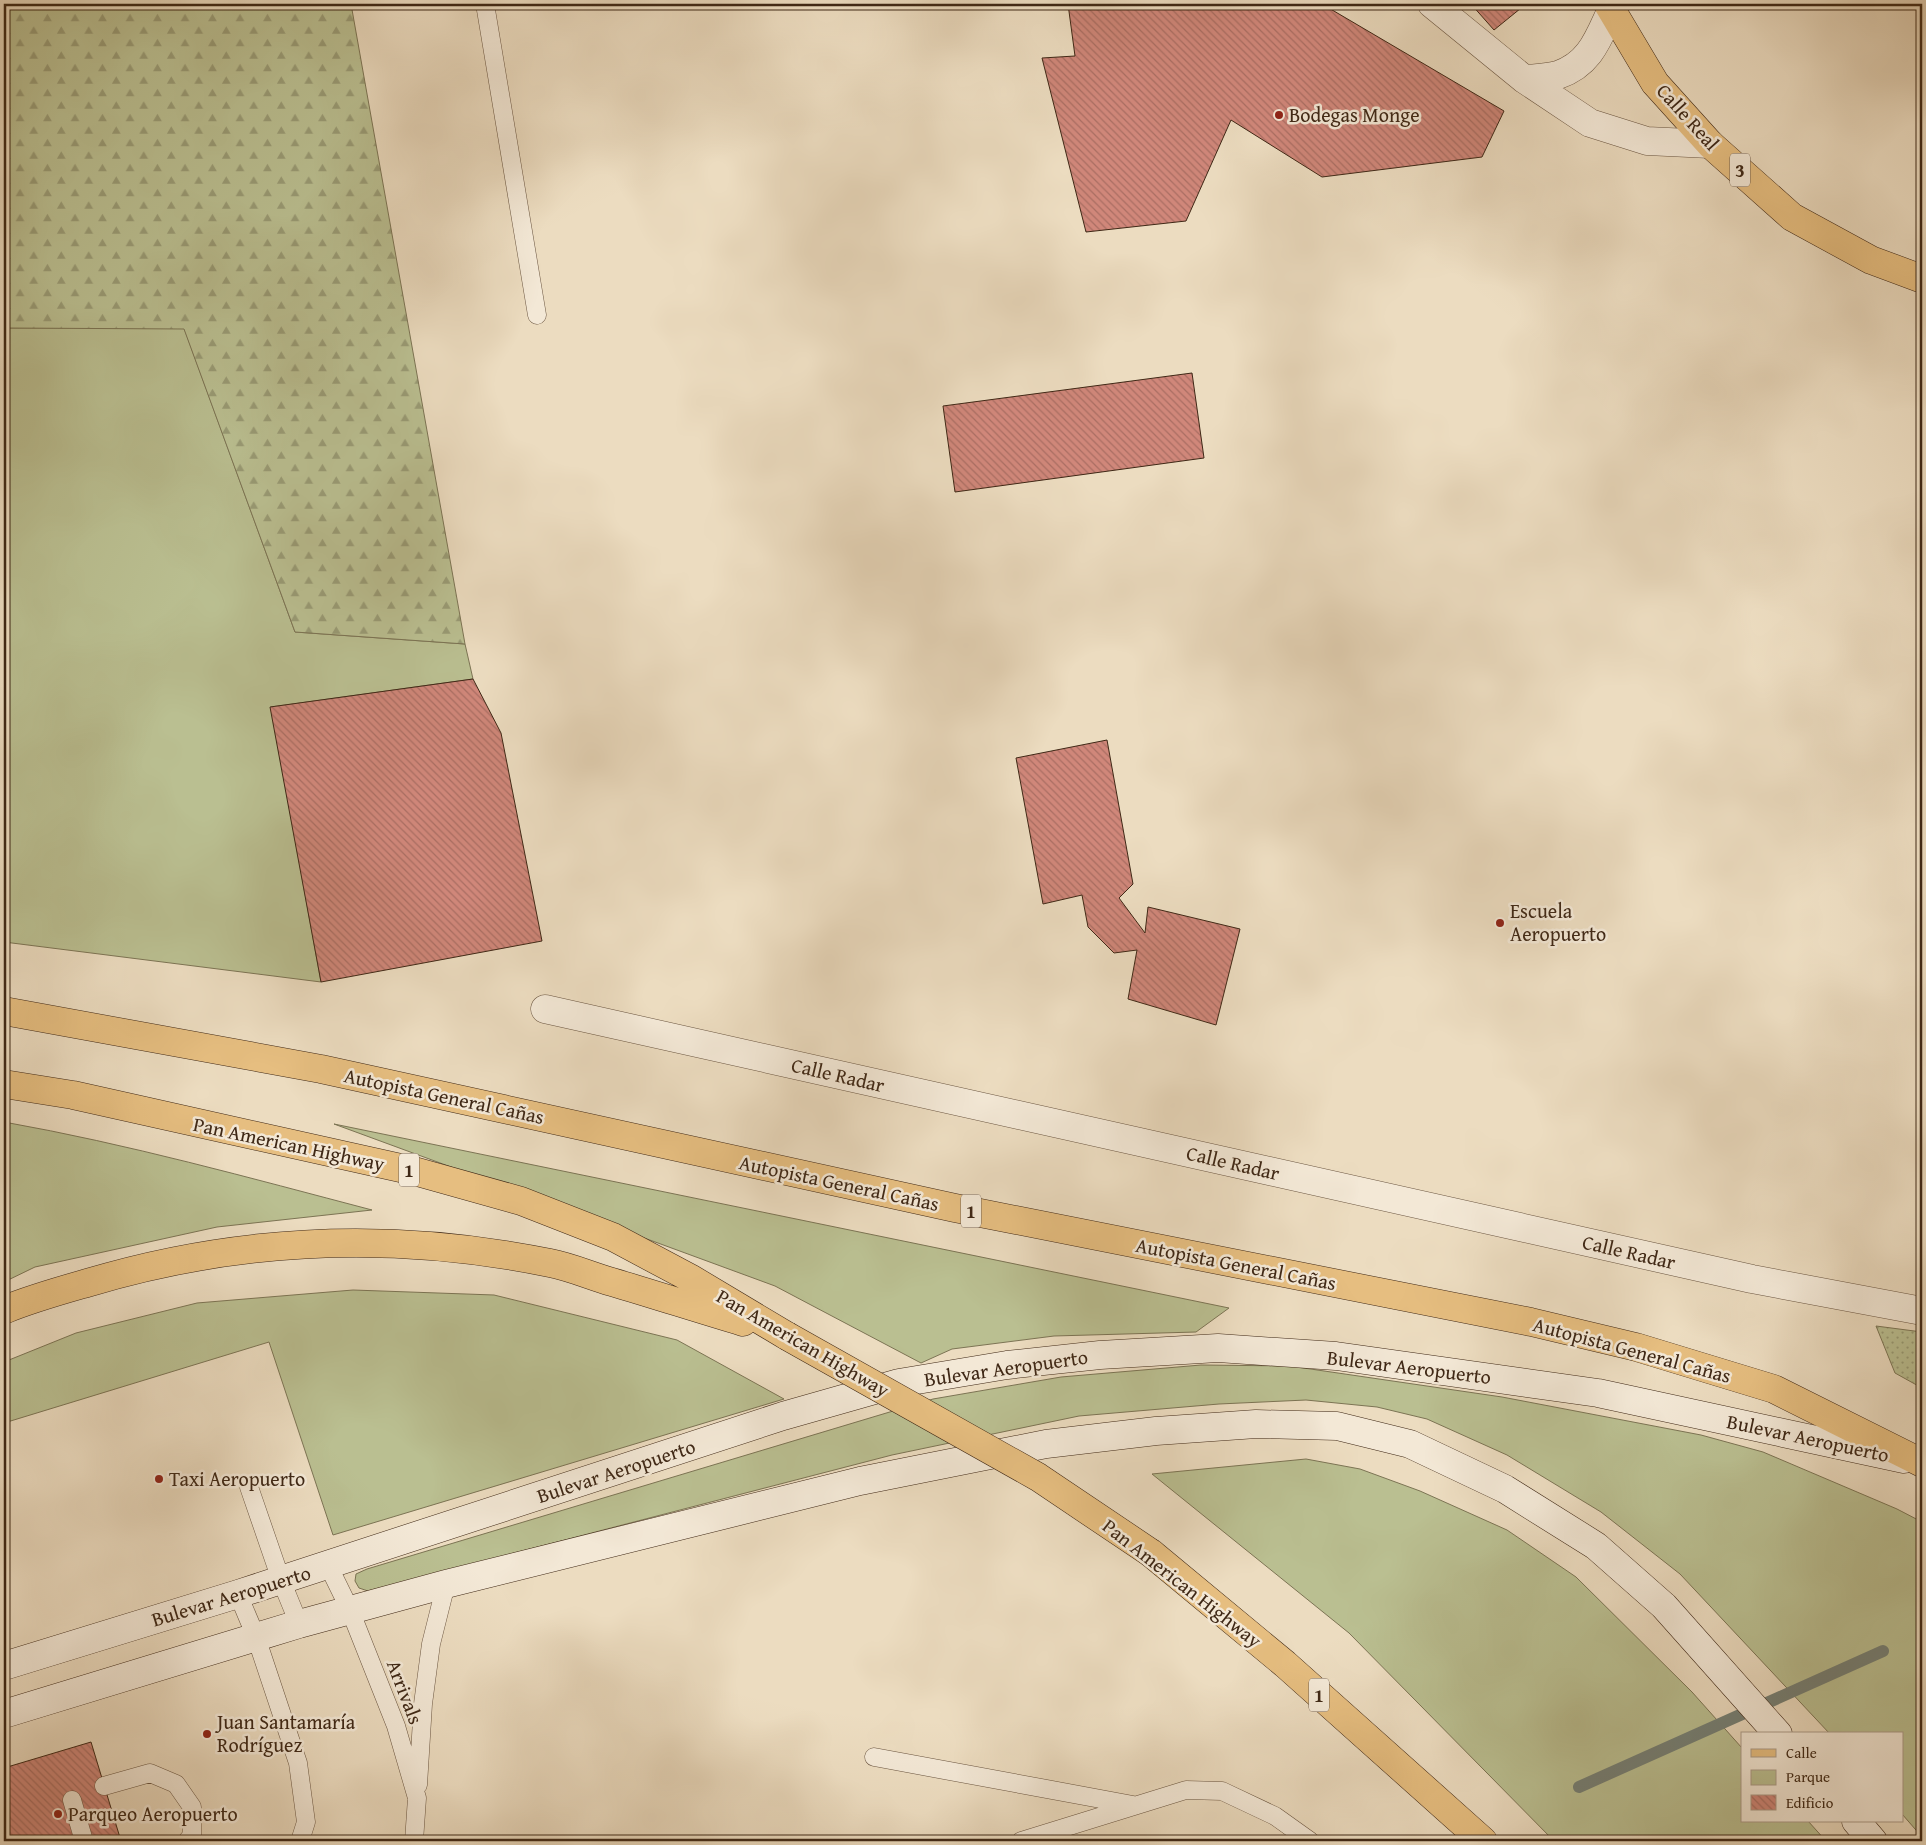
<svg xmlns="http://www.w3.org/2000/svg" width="1926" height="1845" font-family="'Gentium Book Plus',serif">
	<defs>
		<pattern id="forest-firs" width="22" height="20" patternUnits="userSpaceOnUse" patternTransform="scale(1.25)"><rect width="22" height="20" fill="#babf91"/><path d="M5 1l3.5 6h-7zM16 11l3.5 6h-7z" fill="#999b75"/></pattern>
		<pattern id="park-dots" width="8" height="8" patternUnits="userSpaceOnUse" patternTransform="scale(1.25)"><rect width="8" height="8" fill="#babf91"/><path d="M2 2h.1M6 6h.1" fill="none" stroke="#999b75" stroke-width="1.8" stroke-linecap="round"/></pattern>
		<pattern id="building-back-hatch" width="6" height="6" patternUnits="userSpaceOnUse" patternTransform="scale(1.25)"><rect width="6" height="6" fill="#d0877a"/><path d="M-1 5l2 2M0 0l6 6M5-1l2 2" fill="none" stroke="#aa6e63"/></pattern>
	</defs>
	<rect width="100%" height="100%" fill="#ecdcc0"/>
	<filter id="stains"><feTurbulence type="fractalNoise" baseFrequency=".004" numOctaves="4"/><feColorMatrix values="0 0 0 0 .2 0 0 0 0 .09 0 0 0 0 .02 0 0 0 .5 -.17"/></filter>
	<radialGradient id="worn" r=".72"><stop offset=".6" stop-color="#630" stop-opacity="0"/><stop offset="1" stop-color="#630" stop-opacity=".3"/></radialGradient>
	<path fill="#babf91" stroke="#7c7454" d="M4,322L7,328H184L295,632L465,644L473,679L271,707L321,982L4,942Z
		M4,1122C128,1144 250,1178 372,1210L217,1227L35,1267L4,1282Z
		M334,1124L1229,1308L1196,1332L1054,1336L952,1349L921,1363L775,1286Z
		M353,1290L494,1295L677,1340L784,1399L333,1535L269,1342L4,1423V1362L76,1333L197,1303Z
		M1201,1365L1290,1366L1502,1397L1701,1435L1763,1452L1897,1509L1922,1522V1837L1902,1814V1734H1830L1680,1574L1601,1512L1507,1455L1427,1419L1377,1407L1306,1400L1219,1404L1079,1416L892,1455L368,1591L359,1588L355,1581L356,1574L367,1569L933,1399L1061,1377Z
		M1306,1459L1360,1469L1420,1491L1507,1530L1576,1577L1692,1692L1742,1748V1821H1808L1826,1841H1554L1349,1633L1152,1474Z"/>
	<path fill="url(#forest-firs)" stroke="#7c7454" d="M4,4H351L465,644L295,632L184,329L7,328L4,322Z"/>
	<path fill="url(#park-dots)" stroke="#7c7454" d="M1876,1326L1922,1332V1388L1895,1373Z"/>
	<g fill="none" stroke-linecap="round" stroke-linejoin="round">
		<path stroke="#758076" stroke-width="12" d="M1579,1787L1883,1651"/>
	</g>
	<path fill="url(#building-back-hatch)" stroke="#3f2816" d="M1068,4H1322L1504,111L1482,157L1322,177L1231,120L1186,221L1086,232L1042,58L1075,56Z
		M1471,4H1526L1494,30Z
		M1192,373L1204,458L955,492L943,406Z
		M473,679L501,733L542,941L321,982L270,707Z
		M1107,740L1133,884L1119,898L1145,933L1148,907L1240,929L1216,1025L1128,999L1137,950L1114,953L1088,927L1082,895L1043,904L1016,758Z
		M91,1742L121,1841H4V1768Z"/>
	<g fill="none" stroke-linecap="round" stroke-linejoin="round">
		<g stroke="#6a5540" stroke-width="19">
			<path id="lane" d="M485,4L537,315
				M249,1487L281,1580L299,1624
				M328,1565L350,1610L396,1726L417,1798L414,1841
				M238,1594L256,1637L298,1763L306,1822L300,1841
				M874,1757L1133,1805
				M418,1785L423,1704L431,1644L446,1584
				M104,1786L150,1773L176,1784L192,1807V1835L187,1841
				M72,1800L84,1841
				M1021,1841L1186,1790L1222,1791L1275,1816L1310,1841"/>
		</g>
		<g stroke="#6a5540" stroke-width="29">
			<path id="street" d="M1432,4L1524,79L1590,123L1647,141L1710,144
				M1524,79C1535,78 1548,78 1558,75C1590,64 1598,39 1611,11
				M545,1009L1752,1279L1922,1311"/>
		</g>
		<g stroke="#3f2816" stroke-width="29">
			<path id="secondary" d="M4,1666L238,1594L783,1416L899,1383L1007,1365L1100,1355L1218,1348L1336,1356L1598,1393L1904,1459
				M4,1714L299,1624L446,1584L860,1481L1046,1444L1156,1431L1256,1424L1337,1426L1410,1444L1505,1489L1596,1546L1664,1606L1778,1734
				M1856,1821L1873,1841"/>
		</g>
		<g stroke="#3f2816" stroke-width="29">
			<path id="primary" d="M1608,4L1655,83L1710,144L1792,217L1871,260L1922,279"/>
		</g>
		<g stroke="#3f2816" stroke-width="29">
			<path id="highway" d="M4,1011L321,1069L955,1208L1531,1322L1636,1347L1774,1389L1922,1463
				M4,1084L73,1095L414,1171L521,1201L613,1237L690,1278L787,1336
				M4,1310C30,1299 59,1291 87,1283C240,1237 393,1231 550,1263C571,1267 591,1276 612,1282C656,1295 699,1309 743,1322
				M1151,1553L1285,1664L1483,1841"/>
		</g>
		<use href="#lane" stroke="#f3e8d6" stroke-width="18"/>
		<use href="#street" stroke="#f3e8d6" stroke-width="28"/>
		<use href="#secondary" stroke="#f3e8d6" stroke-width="28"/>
		<use href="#primary" stroke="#e6be80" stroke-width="28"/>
		<use href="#highway" stroke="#e6be80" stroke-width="28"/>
		<g stroke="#3f2816" stroke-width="29" stroke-linecap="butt">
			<path id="highway-bridge" d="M787,1336L1038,1477L1151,1553"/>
		</g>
		<use href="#highway-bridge" stroke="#e6be80" stroke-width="28"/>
	</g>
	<g fill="#8f2418" stroke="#f3e8d6" stroke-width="2">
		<circle cx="1279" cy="115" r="5"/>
		<circle cx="1500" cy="923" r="5"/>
		<circle cx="159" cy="1479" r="5"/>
		<circle cx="207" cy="1734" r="5"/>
		<circle cx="58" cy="1814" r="5"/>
	</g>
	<g text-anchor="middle" stroke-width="5" stroke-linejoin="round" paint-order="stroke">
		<g fill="#f3e8d6" stroke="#756250" stroke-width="1">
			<rect x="1730" y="153.5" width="20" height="33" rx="4"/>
			<rect x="399" y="1153.5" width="20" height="33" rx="4"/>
			<rect x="961" y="1194.5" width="20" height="33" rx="4"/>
			<rect x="1309" y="1678.5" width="20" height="33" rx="4"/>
		</g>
		<g font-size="19" font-weight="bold" fill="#3f2816">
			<text x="1740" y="177">3</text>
			<text x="409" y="1177">1</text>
			<text x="971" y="1218">1</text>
			<text x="1319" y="1702">1</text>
		</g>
		<g font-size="20" fill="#3f2816" stroke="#f3e8d6" text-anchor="start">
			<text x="1289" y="122">Bodegas Monge</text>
			<text x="1510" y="918">Escuela<tspan x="1510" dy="23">Aeropuerto</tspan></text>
			<text x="169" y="1486">Taxi Aeropuerto</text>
			<text x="217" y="1729">Juan Santamaría<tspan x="217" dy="23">Rodríguez</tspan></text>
			<text x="68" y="1821">Parqueo Aeropuerto</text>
		</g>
		<g font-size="20" fill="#3f2816" stroke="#f3e8d6">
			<text transform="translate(1688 117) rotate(48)" y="7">Calle Real</text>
			<text transform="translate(838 1075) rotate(13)" y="7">Calle Radar</text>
			<text transform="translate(444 1096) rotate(12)" y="7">Autopista General Cañas</text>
			<text transform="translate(289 1144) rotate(12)" y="7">Pan American Highway</text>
			<text transform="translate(1233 1163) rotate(13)" y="7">Calle Radar</text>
			<text transform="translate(839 1183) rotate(12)" y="7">Autopista General Cañas</text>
			<text transform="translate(1629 1252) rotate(13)" y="7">Calle Radar</text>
			<text transform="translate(1236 1264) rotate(11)" y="7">Autopista General Cañas</text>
			<text transform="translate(803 1343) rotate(30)" y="7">Pan American Highway</text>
			<text transform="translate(1632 1350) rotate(15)" y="7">Autopista General Cañas</text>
			<text transform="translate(1409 1367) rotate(7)" y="7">Bulevar Aeropuerto</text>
			<text transform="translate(1006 1368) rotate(-8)" y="7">Bulevar Aeropuerto</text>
			<text transform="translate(1808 1438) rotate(12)" y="7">Bulevar Aeropuerto</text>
			<text transform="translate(616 1471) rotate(-18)" y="7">Bulevar Aeropuerto</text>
			<text transform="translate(1182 1583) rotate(38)" y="7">Pan American Highway</text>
			<text transform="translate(231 1596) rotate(-17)" y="7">Bulevar Aeropuerto</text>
			<text transform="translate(405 1692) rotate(69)" y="7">Arrivals</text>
		</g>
	</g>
	<rect width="1926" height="1845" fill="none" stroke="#ecdcc0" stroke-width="20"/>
	<rect x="5" y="5" width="1916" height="1835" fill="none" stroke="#3f2816" stroke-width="2.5"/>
	<rect x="10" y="10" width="1906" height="1825" fill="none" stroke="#3f2816"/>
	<rect x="1741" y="1732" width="162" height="90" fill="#f3e8d6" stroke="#ab9b89"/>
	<rect x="1751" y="1749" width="25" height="8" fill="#e6be80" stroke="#ab9b89"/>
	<text x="1786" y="1758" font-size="15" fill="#3f2816">Calle</text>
	<rect x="1751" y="1770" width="25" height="15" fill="#babf91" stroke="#ab9b89"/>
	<text x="1786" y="1782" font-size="15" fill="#3f2816">Parque</text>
	<rect x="1751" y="1795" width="25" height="15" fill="url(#building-back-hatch)" stroke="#ab9b89"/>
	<text x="1786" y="1808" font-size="15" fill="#3f2816">Edificio</text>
	<rect width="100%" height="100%" filter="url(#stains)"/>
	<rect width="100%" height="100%" fill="url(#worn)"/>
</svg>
